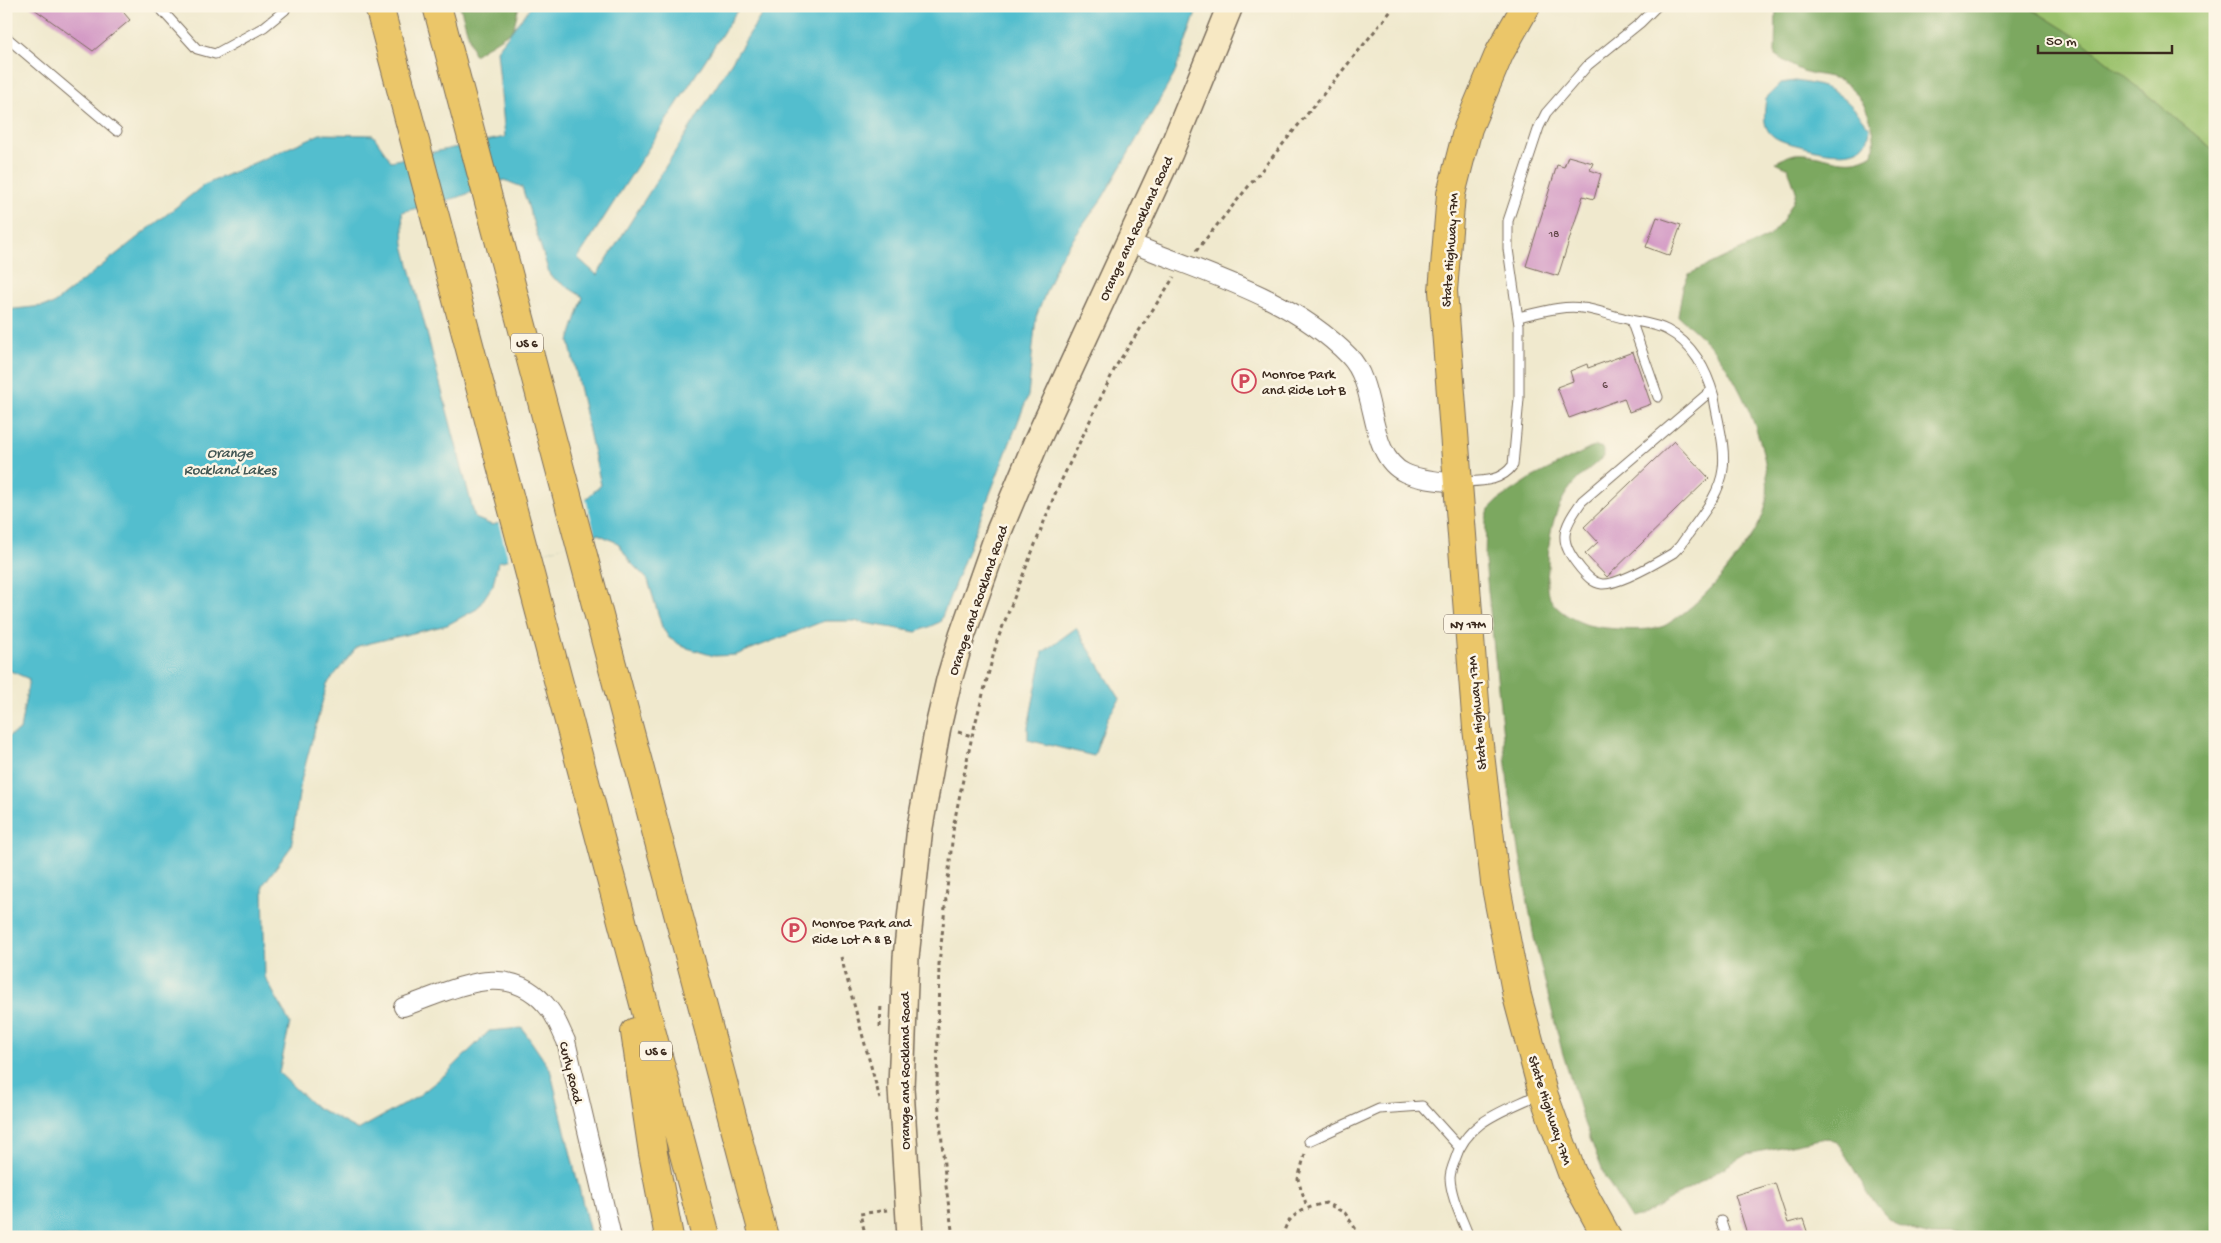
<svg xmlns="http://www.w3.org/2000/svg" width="2221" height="1243" font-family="'Gochi Hand',sans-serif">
	<rect width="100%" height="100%" fill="#fcf5e5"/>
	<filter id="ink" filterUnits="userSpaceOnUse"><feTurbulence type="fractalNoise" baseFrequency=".02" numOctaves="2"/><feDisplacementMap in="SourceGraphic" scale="10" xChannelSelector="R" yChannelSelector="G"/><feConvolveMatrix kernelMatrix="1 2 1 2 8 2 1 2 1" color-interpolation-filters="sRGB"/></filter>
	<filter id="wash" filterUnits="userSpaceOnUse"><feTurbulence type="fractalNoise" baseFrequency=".0096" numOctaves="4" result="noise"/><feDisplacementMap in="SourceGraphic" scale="20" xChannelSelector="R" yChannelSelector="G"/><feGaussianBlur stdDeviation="1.12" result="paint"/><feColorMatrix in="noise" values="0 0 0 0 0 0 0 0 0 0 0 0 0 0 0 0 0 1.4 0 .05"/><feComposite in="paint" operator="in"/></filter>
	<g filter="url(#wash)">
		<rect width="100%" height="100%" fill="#f0e9ce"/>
		<path fill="#9bc26d" stroke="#6b7646" d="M2027,6H2215V151L2081,40Z"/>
		<path fill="#7ca860" stroke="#5c693f" d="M460,6H519L513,30L474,55Z
			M1776,6H2027L2081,40L2215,151V1237L1930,1235C1920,1232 1909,1230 1900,1226C1874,1214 1854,1165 1837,1142L1825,1138L1747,1154L1644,1215L1631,1219L1605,1177L1584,1123L1562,1051L1534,938L1508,784L1485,561L1486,519L1489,509L1497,501L1533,477L1595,446L1603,448V457C1593,466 1579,476 1570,488C1553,510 1548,539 1548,566C1548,575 1545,589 1549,596C1554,610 1575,621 1588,625C1604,629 1652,633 1666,625C1691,610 1713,588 1730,566C1743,549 1757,532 1764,512C1778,468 1747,398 1723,362C1711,344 1694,330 1678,316L1683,287L1689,274L1768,237L1782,222L1793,202L1796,191L1788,168L1776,162C1782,159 1789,155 1795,154C1823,151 1845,172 1873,154C1879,130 1864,96 1844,82C1836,76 1813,75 1803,71C1793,67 1784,61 1775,55Z"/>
		<path fill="#53bece" stroke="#477476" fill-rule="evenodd" d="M531,6H740L578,258L597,275L767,6H1198L1174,75L1103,197L1059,259L1036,317L1028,396L940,622L917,632L853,621H824L736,655L714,656L684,647L669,638L662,627L648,580L631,563L618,543L598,534L553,549L498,562L493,585L477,609L447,625L358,646L327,684L301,781L291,847L263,885L265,977L290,1023L279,1073L314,1106L358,1130L417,1097L447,1073L489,1031L522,1028L550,1069L591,1237H6V738L20,730L29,679L6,669V310L52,305L204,185L320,134L373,135L391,161L505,137L497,50ZM504,180L522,187L550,276L583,297L569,341L601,485L588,497L542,512L492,525L475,518L404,245L402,212L459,197Z
			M1795,81C1836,87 1844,95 1870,128C1869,164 1823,152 1800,146C1789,143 1776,141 1769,132C1762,123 1765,108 1766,98L1781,83Z
			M1076,628L1120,699L1108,717L1094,756L1028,740V727L1043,652Z"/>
		<path fill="#f0e9ce" d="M585,495L596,537L509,562L498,521L541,510Z"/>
		<g id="blocks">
			<path fill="#d399c5" d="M30,6H118L130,20L93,51Z
				M1568,156L1593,163L1590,170L1601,174L1594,199L1583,196L1558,276L1526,266L1557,165L1564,167Z
				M1657,217L1681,225L1670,256L1646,247Z
				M1633,352L1651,404L1629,412L1624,398L1569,418L1557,387L1573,381L1570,371L1587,364L1588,368Z
				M1674,441L1709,478L1607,577L1585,554L1598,542L1584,527Z
				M1775,1183L1788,1223L1803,1219L1809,1237H1748L1735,1195Z"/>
		</g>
	</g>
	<g filter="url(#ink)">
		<use href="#blocks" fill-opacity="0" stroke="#7a6d5c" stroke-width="1"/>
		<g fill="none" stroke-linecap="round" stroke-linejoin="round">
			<g stroke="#7a6d5c" stroke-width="11">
				<path id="lane" d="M158,6L197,49L215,54L264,27L285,10L286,6
					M6,37L117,131
					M1518,317C1538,313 1561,305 1582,308C1595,309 1609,315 1623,318C1636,322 1654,323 1667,330C1692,343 1707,370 1714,397C1717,419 1726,446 1723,469C1720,497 1695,523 1680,546L1673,553C1658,562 1619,585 1602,584C1593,583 1587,576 1581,569C1557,540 1562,530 1582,501L1712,390
					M1631,320L1658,397
					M1462,482C1481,481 1501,482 1513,465L1519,399V325L1508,249V221L1511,212L1539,127L1546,113L1588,65L1640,23L1657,6
					M1309,1141L1379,1109L1422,1106L1459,1147
					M1721,1221L1726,1237
					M1469,1237C1462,1218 1451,1198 1450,1178C1450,1173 1453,1165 1455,1160C1467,1120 1505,1111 1539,1094"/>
			</g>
			<g stroke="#7a6d5c" stroke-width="20">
				<path id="street" d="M1128,242C1203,273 1291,296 1349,356C1379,386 1366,455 1405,473C1420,480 1440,481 1457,483
					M403,1007C454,990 509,956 550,1010C557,1019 561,1031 566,1041L612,1237"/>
			</g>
			<g stroke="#7a6d5c" stroke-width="28">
				<path id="secondary" d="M910,1237L901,1088L906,957L920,827L938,727L949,680L962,636L999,531L1035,445L1170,153L1230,6"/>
			</g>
			<g stroke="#7a6d5c" stroke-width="30">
				<path id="primary" d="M1526,6L1500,52L1468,128L1451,194L1443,291L1477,728L1495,882L1517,996L1543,1093L1572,1173L1607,1237"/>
			</g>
			<g stroke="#7a6d5c" stroke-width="30">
				<path id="highway" d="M379,6L706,1237
					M437,6L764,1237
					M635,1032L653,1153L669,1237"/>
			</g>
			<path stroke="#7a6d5c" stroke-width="3" stroke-dasharray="4 4" stroke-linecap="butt" d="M1196,251L1395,6
				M958,732L972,736
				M841,957L880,1099
				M880,1027L881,1004
				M1305,1154L1298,1179L1307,1207
				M866,1237L860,1214L887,1210
				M953,1237L946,1186L937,1088L939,964L954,823L972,736L997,641L1055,494L1116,366L1174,277
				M1283,1237C1285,1214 1308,1207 1326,1203L1345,1213L1361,1237"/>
			<use href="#lane" stroke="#fff" stroke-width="9"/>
			<use href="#street" stroke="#fff" stroke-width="18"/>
			<use href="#secondary" stroke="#f7e8c3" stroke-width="25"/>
			<use href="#primary" stroke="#ebc669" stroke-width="28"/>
			<use href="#highway" stroke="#ebc669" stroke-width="28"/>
		</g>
	</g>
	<defs>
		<g id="parking-ring" transform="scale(1.25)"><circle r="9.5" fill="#fcf5e5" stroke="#d1495b" stroke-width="1.5"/><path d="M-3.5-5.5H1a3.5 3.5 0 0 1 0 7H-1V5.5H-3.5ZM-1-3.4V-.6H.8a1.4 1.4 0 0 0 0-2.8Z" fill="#d1495b"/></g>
	</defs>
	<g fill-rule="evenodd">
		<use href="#parking-ring" x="1244" y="381"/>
		<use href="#parking-ring" x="794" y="930"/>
	</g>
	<g text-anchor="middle" stroke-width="5" stroke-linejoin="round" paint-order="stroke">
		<g font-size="11" fill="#614648">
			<text x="1554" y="237">18</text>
			<text x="1605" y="388">6</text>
		</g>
		<g fill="#fcf5e5" stroke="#75675a" stroke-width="1">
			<rect x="511" y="333.5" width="32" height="19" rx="4"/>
			<rect x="1444" y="614.5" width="48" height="19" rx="4"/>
			<rect x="640" y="1041.5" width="32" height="19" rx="4"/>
		</g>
		<g font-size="12" font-weight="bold" fill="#3b2a1e">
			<text x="527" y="347">US 6</text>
			<text x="1468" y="628">NY 17M</text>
			<text x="656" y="1055">US 6</text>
		</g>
		<g font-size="14" fill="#3b2a1e" stroke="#fcf5e5">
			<text transform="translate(1135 228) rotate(-65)" y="5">Orange and Rockland Road</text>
			<text transform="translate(1449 250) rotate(-86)" y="5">State Highway 17M</text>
			<text transform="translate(977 600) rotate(-71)" y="5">Orange and Rockland Road</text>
			<text transform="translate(1476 713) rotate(-95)" y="5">State Highway 17M</text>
			<text transform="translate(904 1071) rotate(-90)" y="5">Orange and Rockland Road</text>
			<text transform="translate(572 1072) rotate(76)" y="5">Curly Road</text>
			<text transform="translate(1551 1110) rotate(72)" y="5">State Highway 17M</text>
		</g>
		<g font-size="14" fill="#3b2a1e" stroke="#fcf5e5" text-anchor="start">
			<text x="1262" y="378">Monroe Park<tspan x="1262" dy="16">and Ride Lot B</tspan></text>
			<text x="812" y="927">Monroe Park and<tspan x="812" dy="16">Ride Lot A &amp; B</tspan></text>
		</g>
		<g font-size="15" font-style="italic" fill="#425653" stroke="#fcf5e5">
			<text x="230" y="457">Orange<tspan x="230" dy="17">Rockland Lakes</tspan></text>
		</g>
	</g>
	<rect width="2221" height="1243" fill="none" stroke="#fcf5e5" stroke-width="25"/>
	<path d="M2038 45v8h134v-8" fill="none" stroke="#3b2a1e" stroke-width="2.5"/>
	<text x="2046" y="45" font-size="15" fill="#3b2a1e" stroke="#fcf5e5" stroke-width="4" paint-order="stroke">50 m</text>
</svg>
